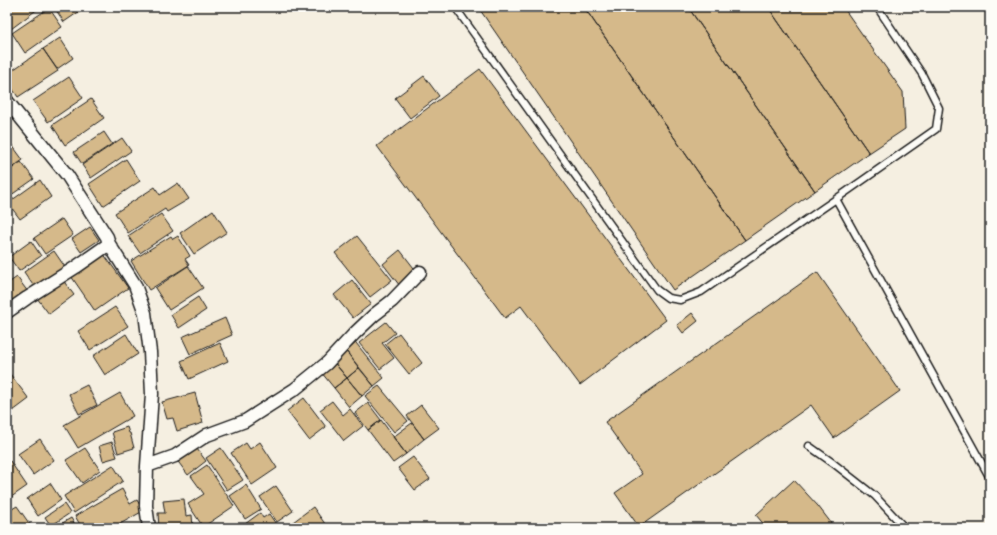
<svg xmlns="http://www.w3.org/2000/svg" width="997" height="535" font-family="Mynerve,sans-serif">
	<rect width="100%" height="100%" fill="#f5efe1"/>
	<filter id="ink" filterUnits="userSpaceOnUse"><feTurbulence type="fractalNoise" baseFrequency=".025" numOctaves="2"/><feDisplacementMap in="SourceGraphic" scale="8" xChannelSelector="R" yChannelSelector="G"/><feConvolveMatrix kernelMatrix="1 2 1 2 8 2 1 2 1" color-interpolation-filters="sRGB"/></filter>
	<g filter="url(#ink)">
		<path fill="#d5b98a" stroke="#1c1c1c" d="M7,7H38L39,8L7,32Z
			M60,7H82L83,9L64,22L56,10Z
			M478,7H584L745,240L673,290Z
			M584,7H688L815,191L745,240Z
			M688,7H768L869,153L815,191Z
			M768,7H843L903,92L905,129L869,153Z
			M49,8L62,27L25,53L12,33Z
			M60,38L73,58L57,69L43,49Z
			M43,49L58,71L18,97L7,81V74Z
			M480,69L666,320L580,385L521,306L505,318L377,146Z
			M424,76L439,96L410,118L395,98Z
			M69,77L83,98L48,122L33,101Z
			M91,99L104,118L65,145L52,125Z
			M104,132L112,144L82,164L74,152Z
			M122,138L131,151L91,178L82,165Z
			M12,145L23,160L7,171V149Z
			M126,159L140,181L103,206L89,184Z
			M21,162L34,179L7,198V172Z
			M40,180L51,197L20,219L8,203Z
			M178,183L189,199L167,212L165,209L128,233L115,213L155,187L160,195Z
			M213,210L227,232L194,254L180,233Z
			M161,214L173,231L140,253L128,236Z
			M62,219L73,235L45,254L34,238Z
			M90,227L99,240L81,252L72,239Z
			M171,236L173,239L178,236L190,256L185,259L189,265L149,290L131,261Z
			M357,236L392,280L370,297L335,253Z
			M31,241L41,256L19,271L9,257Z
			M400,250L417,272L400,286L383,264Z
			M54,251L67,270L37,291L24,272Z
			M103,253L128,288L95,311L71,276Z
			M188,266L203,288L169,310L155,288Z
			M817,272L900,391L834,438L811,405L639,527L615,493L642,474L605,422Z
			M17,277L28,292L7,306V284Z
			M62,279L74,295L49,314L37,298Z
			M352,280L371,304L353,318L334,295Z
			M198,297L206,310L179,328L171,315Z
			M115,307L128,326L90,350L78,331Z
			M692,313L698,321L683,333L677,325Z
			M225,318L232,335L190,354L182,337Z
			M386,322L395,333L382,343L394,358L380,369L359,343Z
			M399,333L422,363L409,374L385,344Z
			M126,334L138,354L105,375L93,356Z
			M220,343L228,361L189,379L181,361Z
			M356,343L384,378L374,386L346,351Z
			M346,351L359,368L347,378L333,361Z
			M333,361L347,378L334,388L321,372Z
			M359,368L374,386L362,396L347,378Z
			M10,374L29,399L13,411L7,403V376Z
			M347,378L362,396L349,407L334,388Z
			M87,385L97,405L79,414L69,394Z
			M379,386L408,421L394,432L365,396Z
			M120,393L133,416L78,448L64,425Z
			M195,393L203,423L177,431L173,418L167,419L162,402Z
			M304,398L326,427L309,440L287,411Z
			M332,401L343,415L350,409L363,426L344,441L320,410Z
			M368,403L381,420L368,430L355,413Z
			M421,405L439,428L424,439L407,416Z
			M381,420L406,454L393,463L368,430Z
			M412,423L424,439L406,454L393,437Z
			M127,427L129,433H130L134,448L118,453L112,432Z
			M40,439L54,460L33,475L18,454Z
			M112,442L117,457L103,461L99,446Z
			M260,442L277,468L252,485L231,453L246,443L250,449Z
			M194,445L206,461L188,475L176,459Z
			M85,448L100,470L82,483L66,460Z
			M221,448L243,480L227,490L206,458Z
			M413,457L430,479L415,490L398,468Z
			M10,461L27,486L7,500V463Z
			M113,465L123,481L74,513L64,496Z
			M207,465L234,506L203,527L188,504L204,494L191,476Z
			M794,480L818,506L835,528H764L766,527L756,515Z
			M50,483L61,500L38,516L27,499Z
			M246,485L261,509L245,519L230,496Z
			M276,486L293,511L277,522L260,497Z
			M122,489L130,504L137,500L143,511L113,528H82L75,516Z
			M184,499L186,516L192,515L193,528H166V527L159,528L158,513H165L163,501Z
			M64,504L70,513L51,526L45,517Z
			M17,506L31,526L29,528H7V512Z
			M313,507L328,528H285Z
			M260,513L263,518L269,514L278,527L248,528L245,524Z
			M71,518L77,528H54Z"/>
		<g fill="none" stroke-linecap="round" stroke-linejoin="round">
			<g stroke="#1c1c1c" stroke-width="9">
				<path id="lane" d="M455,7L657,290L668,298L680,300L701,292L836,199L936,129L939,108L922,74L877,7
					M836,199L990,478
					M809,446L833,463L875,496L905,528"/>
			</g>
			<g stroke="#1c1c1c" stroke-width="15">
				<path id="street" d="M7,101L67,175L107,237L109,244L135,285L145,313L150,352L152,394L147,466L146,506L149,528
					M7,312L27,298L76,267L109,244
					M147,466L175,456L207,435L245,421L295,389L327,363L355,333L374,315L392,301L420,272"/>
			</g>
			<use href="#lane" stroke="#fdfcf7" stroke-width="6"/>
			<use href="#street" stroke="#fdfcf7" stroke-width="12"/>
		</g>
	</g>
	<rect width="997" height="535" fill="none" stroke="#fdfcf7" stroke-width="24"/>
	<rect x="12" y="12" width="973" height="511" fill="none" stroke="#1c1c1c" stroke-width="1.5" filter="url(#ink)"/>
</svg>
